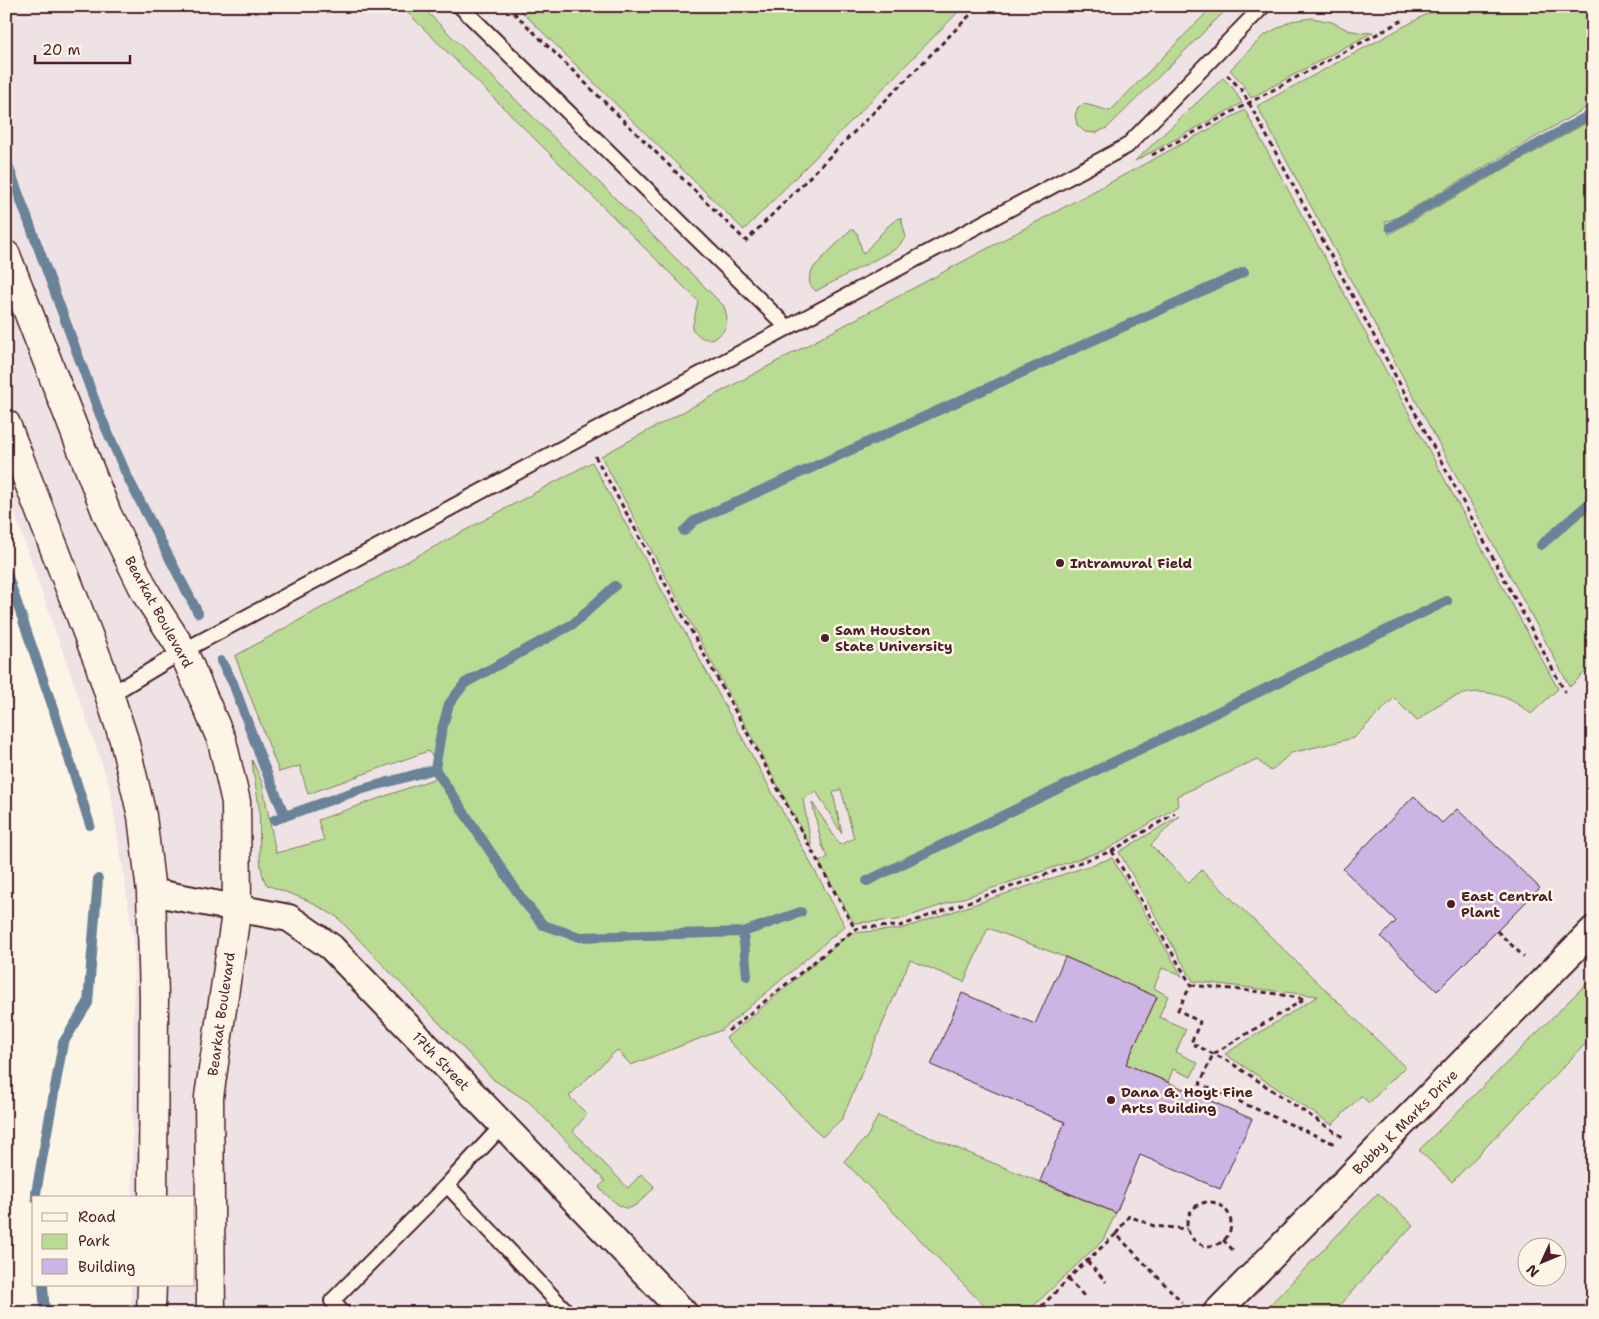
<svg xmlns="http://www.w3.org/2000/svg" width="1599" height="1319" font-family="'Shantell Sans',sans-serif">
	<rect width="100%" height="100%" fill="#fcf5e5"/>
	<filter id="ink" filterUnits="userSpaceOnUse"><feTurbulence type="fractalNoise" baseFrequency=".02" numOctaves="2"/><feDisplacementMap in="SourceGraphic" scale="10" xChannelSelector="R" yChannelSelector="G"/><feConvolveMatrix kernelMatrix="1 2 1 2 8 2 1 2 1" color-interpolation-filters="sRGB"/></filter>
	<g filter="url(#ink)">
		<path fill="#eee2e5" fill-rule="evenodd" d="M6,6H1593V1313H131V1285H194V1198H132L134,942L110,787L6,489ZM1526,1246H1556V1276H1526Z"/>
		<path fill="#badb94" stroke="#827d60" d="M401,6H421L724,306C726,312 728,319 726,325C724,335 710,343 701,337C698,335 695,332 692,329L698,301Z
			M516,6H964L744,230Z
			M1213,6H1230L1107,128L1095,133L1085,132L1077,125L1075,115L1078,107L1085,104L1110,111Z
			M1442,6H1593V104L1396,218L1385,222L1389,234L1593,119V664L1570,687L1257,106Z
			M1312,18L1332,22L1348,30L1363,33L1373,32L1251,98L1242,83L1230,70L1263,36L1291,21Z
			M1223,78L1233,88L1242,103L1135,161Z
			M1245,110L1558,689L1531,714C1505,692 1476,685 1445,701C1435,706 1426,714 1417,721L1394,698L1354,738L1291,753L1271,771L1257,760L1177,796L1178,806L1108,849L898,920L854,923L819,862L828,857L822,845L812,802L840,845L854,838L841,789L833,793L842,834L816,791L803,799L812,849L601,456Z
			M898,218H901L906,237L897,248L816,291C806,284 809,276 814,267L850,230H853L857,233L863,254L888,226Z
			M592,462L845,926L722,1030L631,1065L617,1050L569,1096L587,1114L573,1131L628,1188L641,1174L654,1186L653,1189C627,1215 628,1214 601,1190L599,1187L605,1181L529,1102L494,1080L337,917L307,900L267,885C256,869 261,827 259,807C257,791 253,776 252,760L262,782L276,853L324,840L318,820L439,777L438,763L428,751L308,794L300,766L279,772L235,656L330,603Z
			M1179,816L1151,845L1189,883L1202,870L1405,1067L1369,1103L1361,1096L1332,1125L1225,1054L1318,996L1193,981L1119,852Z
			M1112,858L1182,976L1162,968L1154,988L1168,996L1159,1017L1186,1029L1176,1052L1198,1063L1191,1077L1173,1069L1168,1082L1126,1064L1157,997L1065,957L988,928L964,982L910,960L842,1119L822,1137L726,1038L850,933L901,929Z
			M1593,977V1036L1452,1182L1419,1150Z
			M878,1116L1116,1213L1103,1240L1026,1313H991L844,1161L867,1137Z
			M1378,1193L1413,1225L1332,1313H1262Z"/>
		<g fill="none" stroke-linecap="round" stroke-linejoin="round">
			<path stroke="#6a8398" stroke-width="10" d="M6,160L100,415L129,480L198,613
				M1390,227L1593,113
				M684,531L694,521L1244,272
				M1541,545L1593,500
				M6,571L53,708L90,825
				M615,586L573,624L465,683L449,704L441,733L435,769L522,899L543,925L580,937L743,932L801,912
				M221,661L233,683L263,764L285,816
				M274,820L356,791L435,769
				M867,881L1447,601
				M743,932L747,976
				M36,1198V1193L63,1043L88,1003L98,879
				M43,1285L45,1313"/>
		</g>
		<path fill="#ccb5e4" stroke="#4a1f2b" d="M1414,796L1442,823L1457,809L1540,888L1437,991L1381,937L1396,921L1343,869Z
			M1065,957L1157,997L1126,1064L1252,1119L1220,1189L1140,1155L1116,1213L1040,1181L1065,1122L931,1065L962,993L1035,1024Z"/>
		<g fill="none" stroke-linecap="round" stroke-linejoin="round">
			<g stroke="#4a1f2b" stroke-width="18">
				<path id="lane" d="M460,6L788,328
					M110,695L183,651L1127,146L1263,6
					M447,1185L568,1313
					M343,1313L332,1301L447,1185L503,1125"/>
			</g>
			<g stroke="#4a1f2b" stroke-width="30">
				<path id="street" d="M151,892L289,918L331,947L684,1313
					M1216,1313L1593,930"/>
			</g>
			<g stroke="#4a1f2b" stroke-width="31">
				<path id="secondary" d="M6,255L107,514L147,595L183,651L222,741L236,802L237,907L209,1097L211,1313
					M6,424L99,663L124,740L142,816L151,892L154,997L153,1198
					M151,1313L152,1285"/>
			</g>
			<path stroke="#4a1f2b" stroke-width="3" stroke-dasharray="5 4" stroke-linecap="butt" d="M507,6L746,241L979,6
				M1227,75L1241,89L1249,103L1565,692
				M1152,155L1405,19
				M595,456L855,929
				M1112,851L1191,985L1178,1010L1200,1022L1191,1043L1230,1062L1344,1138
				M1497,931L1524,957
				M1191,985L1271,993L1305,999L1213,1054L1200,1084L1337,1145
				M728,1031L855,929L866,927L900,926L1112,851L1175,813
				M1187 1224a22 22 0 1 1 44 0a22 22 0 1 1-44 0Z
				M1116,1234L1129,1216L1154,1226L1187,1229
				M1223,1240L1233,1250
				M1087,1261L1106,1282
				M1068,1279L1086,1298
				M1035,1313L1079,1268L1116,1234L1182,1302"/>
			<use href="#lane" stroke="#fcf5e5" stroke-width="14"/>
			<use href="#street" stroke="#fcf5e5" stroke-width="26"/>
			<use href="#secondary" stroke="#fcf5e5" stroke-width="28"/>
		</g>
	</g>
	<g fill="#4a1f2b" stroke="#fcf5e5" stroke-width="2">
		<circle cx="1060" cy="563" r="5"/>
		<circle cx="825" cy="638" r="5"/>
		<circle cx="1451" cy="904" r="5"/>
		<circle cx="1111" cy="1100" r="5"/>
	</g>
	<g text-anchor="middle" stroke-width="5" stroke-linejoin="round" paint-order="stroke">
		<g font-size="14" font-weight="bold" fill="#4a1f2b" stroke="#fcf5e5" text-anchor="start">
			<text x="1070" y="568">Intramural Field</text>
			<text x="835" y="635">Sam Houston<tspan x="835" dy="16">State University</tspan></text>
			<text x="1461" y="901">East Central<tspan x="1461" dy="16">Plant</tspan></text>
			<text x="1121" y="1097">Dana G. Hoyt Fine<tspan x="1121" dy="16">Arts Building</tspan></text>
		</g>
		<g font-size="14" fill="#4a1f2b" stroke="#fcf5e5">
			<text transform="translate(159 612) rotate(61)" y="5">Bearkat Boulevard</text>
			<text transform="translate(221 1014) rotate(-82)" y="5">Bearkat Boulevard</text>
			<text transform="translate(441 1061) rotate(46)" y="5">17th Street</text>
			<text transform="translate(1405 1122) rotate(-45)" y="5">Bobby K Marks Drive</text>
		</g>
	</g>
	<rect width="1599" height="1319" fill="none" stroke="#fcf5e5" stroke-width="25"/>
	<rect x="12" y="12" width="1574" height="1294" fill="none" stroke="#4a1f2b" stroke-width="2" filter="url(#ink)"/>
	<rect x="32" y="1196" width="162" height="90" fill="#fcf5e5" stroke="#b59f9b"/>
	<rect x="42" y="1213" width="25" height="8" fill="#fcf5e5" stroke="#b59f9b"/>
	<text x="78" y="1222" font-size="15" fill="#4a1f2b">Road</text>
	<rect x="42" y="1234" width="25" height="15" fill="#badb94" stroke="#b59f9b"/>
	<text x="78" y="1246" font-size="15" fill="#4a1f2b">Park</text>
	<rect x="42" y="1259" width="25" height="15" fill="#ccb5e4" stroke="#b59f9b"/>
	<text x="78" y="1272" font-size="15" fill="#4a1f2b">Building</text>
	<g transform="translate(1542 1262) rotate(226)"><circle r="24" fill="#fcf5e5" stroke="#b59f9b"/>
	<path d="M0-4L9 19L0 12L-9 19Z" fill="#4a1f2b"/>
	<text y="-8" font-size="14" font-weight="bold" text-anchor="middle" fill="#4a1f2b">N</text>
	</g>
	<path d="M35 55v8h95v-8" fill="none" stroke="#4a1f2b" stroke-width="2.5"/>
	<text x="42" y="55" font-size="15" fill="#4a1f2b" stroke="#fcf5e5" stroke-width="4" paint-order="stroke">20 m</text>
</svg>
